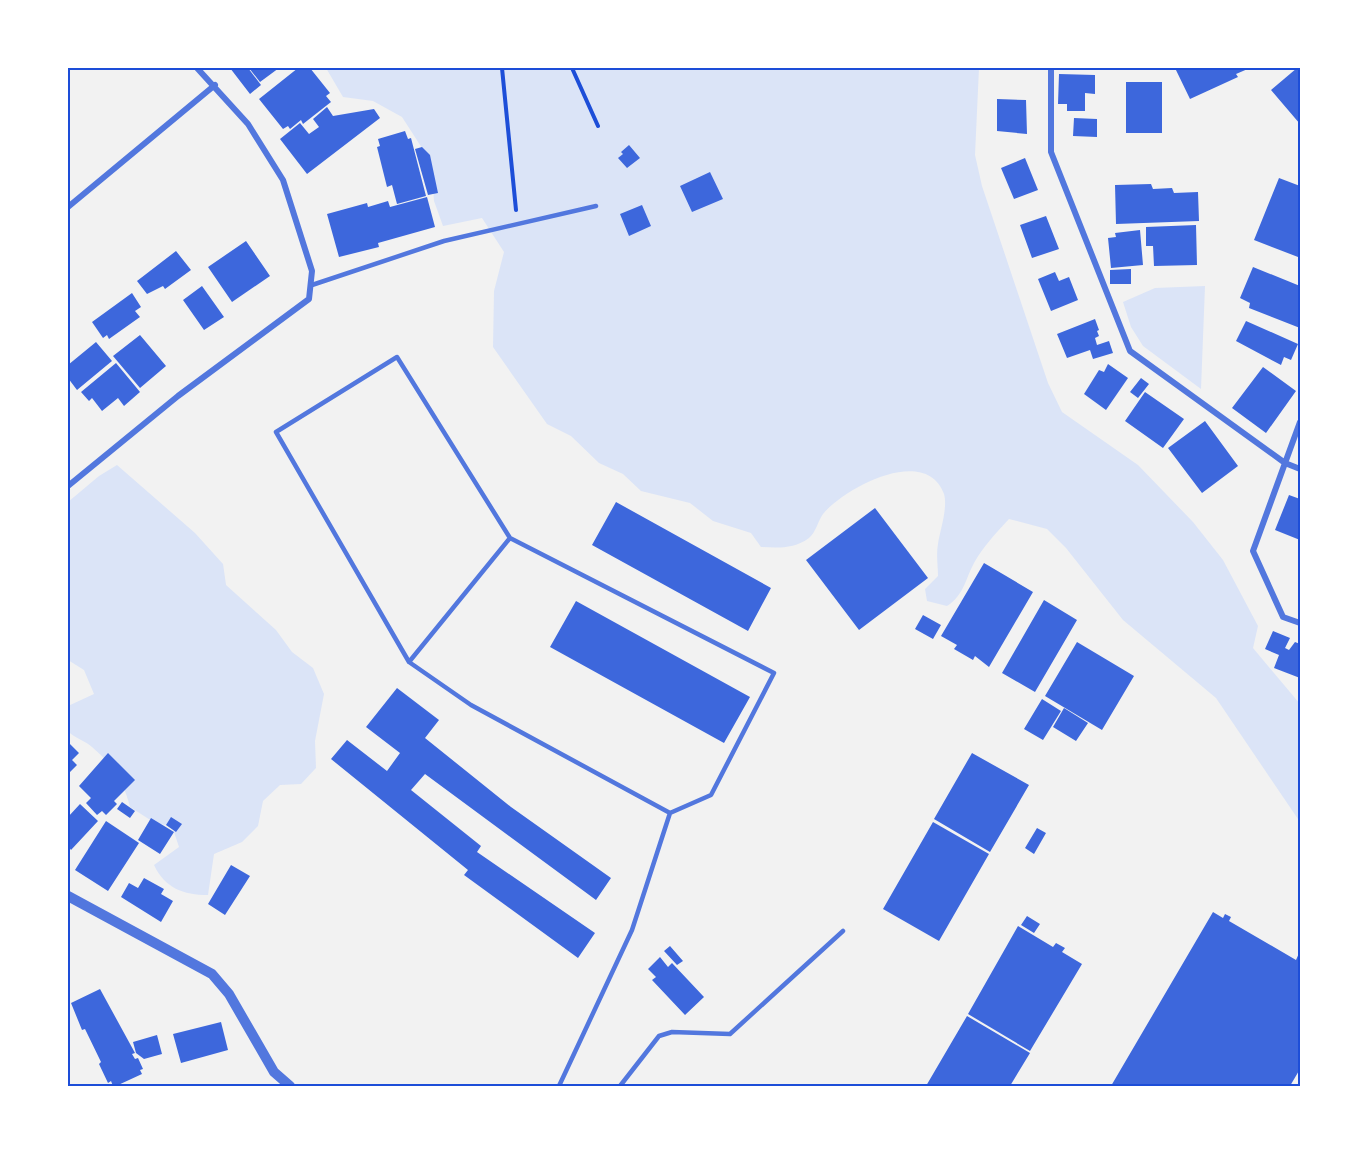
<svg xmlns="http://www.w3.org/2000/svg" width="1368" height="1154" font-family="Poppins,sans-serif">
	<rect width="100%" height="100%" fill="#f2f2f2"/>
	<path fill="#dbe4f7" d="M326,68H979L975,155L982,186L1048,383L1062,412L1138,465L1193,522L1223,560L1258,626L1253,648L1300,704V822L1216,698L1123,620L1066,548L1047,529L1009,519C996,533 983,547 974,563C965,580 964,595 947,606L927,601L925,589L938,576C938,566 936,554 938,544C940,530 948,508 944,494C926,444 844,488 823,514C818,521 816,532 809,538C794,549 778,548 761,547L751,533L713,521L690,503L641,491L623,474L599,463L571,436L547,424L493,347L494,291L504,252L482,218L443,226L434,201L431,162L402,117L373,101L343,97Z
		M1205,286L1201,389L1143,346L1131,327L1123,302L1155,288Z
		M117,465L195,533L223,564L226,585L276,630L292,652L313,668L324,694L315,741L316,768L301,784L280,785L263,801L258,826L242,842L214,854L208,895C183,895 165,888 154,865L179,847L172,826L155,823L130,807C124,782 112,764 92,747C84,740 74,738 68,731V706L94,694L84,670L68,660V502L99,476Z"/>
	<path fill="#3d67dc" d="M230,68H248L261,85L250,94Z
		M249,68H279L260,82Z
		M298,68H310L330,93L326,96L331,102L303,124L301,120L290,129L288,126L283,129L259,99Z
		M1175,68H1250L1236,74L1238,77L1190,99Z
		M1297,68H1300V124L1271,90Z
		M1059,74L1095,75V94L1085,93V111H1067V104H1058Z
		M1126,82H1162V133H1126Z
		M997,99L1026,100L1027,134L997,131Z
		M327,107L333,116L374,109L380,118L307,174L280,139L300,123L309,134L319,127L313,119Z
		M1074,118L1097,119V137L1073,136Z
		M405,131L408,139L411,138L426,196L397,204L392,185L387,187L377,147L380,146L378,139Z
		M629,145L640,158L627,168L618,158L623,154L621,152Z
		M422,147L430,155L438,193L428,195L415,149Z
		M1025,158L1038,190L1014,199L1001,168Z
		M710,172L723,199L692,212L680,186Z
		M1279,178L1300,186V250L1298,257L1254,240Z
		M1151,184L1153,189L1172,188L1174,193L1198,192L1199,221L1116,224L1115,185Z
		M427,197L435,227L378,243L379,247L339,257L327,214L367,203L368,207L388,201L390,207Z
		M642,205L651,226L629,236L620,214Z
		M1046,216L1059,249L1032,258L1020,225Z
		M1196,225L1197,265L1154,266L1153,246H1146V227Z
		M1140,230L1143,265L1111,268L1108,238L1116,237L1115,233Z
		M246,241L270,276L232,302L208,267Z
		M176,251L191,270L165,289L163,286L147,294L137,281Z
		M1253,267L1300,286V328L1249,308L1250,303L1240,298Z
		M1131,269V284H1110V270Z
		M1055,272L1059,281L1069,277L1078,300L1051,311L1038,279Z
		M202,286L224,317L204,330L183,300Z
		M132,293L141,307L135,311L140,317L109,339L107,335L103,338L92,322Z
		M1095,319L1099,330L1097,331L1099,336L1095,338L1097,345L1109,341L1113,353L1093,359L1090,350L1067,358L1057,334Z
		M1246,321L1298,344L1291,360L1284,357L1281,365L1236,341Z
		M140,335L166,366L140,388L113,356Z
		M96,342L112,361L77,390L68,378V365Z
		M116,363L140,392L124,406L118,398L102,411L92,398L89,401L81,392Z
		M1108,364L1128,378L1106,410L1084,394L1099,370L1104,372Z
		M1263,367L1296,391L1266,433L1232,408Z
		M1141,378L1149,384L1138,398L1130,392Z
		M1145,392L1184,419L1163,448L1125,421Z
		M1205,421L1238,466L1202,493L1168,448Z
		M1289,495L1300,499V540L1275,530Z
		M616,502L771,588L748,631L592,545Z
		M875,508L928,578L859,630L806,560Z
		M984,563L1033,592L989,667L975,656L973,660L954,649L957,645L941,636Z
		M1044,600L1077,620L1035,692L1002,673Z
		M576,601L750,697L724,743L550,647Z
		M923,615L941,625L933,639L915,629Z
		M1273,631L1290,638L1285,648L1289,650L1295,642L1300,644V678L1274,668L1279,655L1265,649Z
		M1077,642L1134,676L1102,730L1045,696Z
		M397,688L439,720L425,738L511,807L611,878L596,900L425,774L411,790L481,846L477,852L595,933L578,958L464,875L468,870L331,759L347,740L387,771L400,753L366,727Z
		M1042,699L1061,711L1043,740L1024,729Z
		M1064,708L1088,723L1076,741L1053,727Z
		M68,742L79,753L72,760L77,765L68,774Z
		M108,753L135,780L114,801L117,804L106,815L102,811L97,815L86,803L91,798L79,786Z
		M972,753L1029,785L990,852L934,819Z
		M122,802L135,811L130,818L117,809Z
		M80,804L98,821L71,850L68,846V817Z
		M171,817L182,824L176,832L166,825Z
		M151,818L174,832L160,854L138,840Z
		M106,821L139,843L108,891L75,870Z
		M933,822L989,854L939,941L883,909Z
		M1037,828L1046,833L1034,854L1025,848Z
		M231,865L250,876L225,915L208,904Z
		M144,878L164,889L161,894L173,901L161,922L121,897L129,883L138,888Z
		M1213,912L1223,918L1225,914L1231,917L1229,921L1296,960L1300,951V1069L1290,1086H1111Z
		M1027,916L1040,924L1034,933L1021,925Z
		M1018,926L1053,947L1056,943L1065,948L1062,952L1082,964L1030,1051L968,1014Z
		M670,946L683,961L677,965L664,951Z
		M660,957L668,967L672,963L704,997L685,1015L652,980L656,977L648,969Z
		M100,989L135,1053L132,1054L135,1059L138,1058L143,1069L140,1070L142,1074L116,1086H113L111,1081L108,1083L99,1064L101,1062L85,1029L82,1030L71,1003Z
		M967,1016L1030,1053L1010,1086H926Z
		M221,1022L228,1050L181,1063L173,1034Z
		M157,1035L162,1054L144,1059L136,1053L133,1042Z"/>
	<g fill="none" stroke-linecap="round" stroke-linejoin="round">
		<path stroke="#1d4ed8" stroke-width="4" d="M502,68L516,210
			M572,68L598,126"/>
		<path stroke="#5277de" stroke-width="4.5" d="M312,285L444,241L596,206
			M409,662L510,538
			M559,1086L632,930L670,813L711,795L774,673L510,538L397,357L276,432L409,662L471,705L670,813
			M620,1086L659,1036L672,1032L730,1034L843,931"/>
		<path stroke="#5277de" stroke-width="6" d="M1051,68V152L1130,351L1285,463L1300,469
			M68,207L215,85
			M1300,422L1253,551L1283,617L1300,623
			M68,486L178,396L309,299L312,271L283,180L248,124L197,68"/>
		<path stroke="#5277de" stroke-width="10" d="M68,896L212,974L229,994L274,1072L290,1086"/>
	</g>
	<rect width="1368" height="1154" fill="none" stroke="#ffffff" stroke-width="138"/>
	<rect x="69" y="69" width="1230" height="1016" fill="none" stroke="#1d4ed8" stroke-width="2"/>
</svg>
